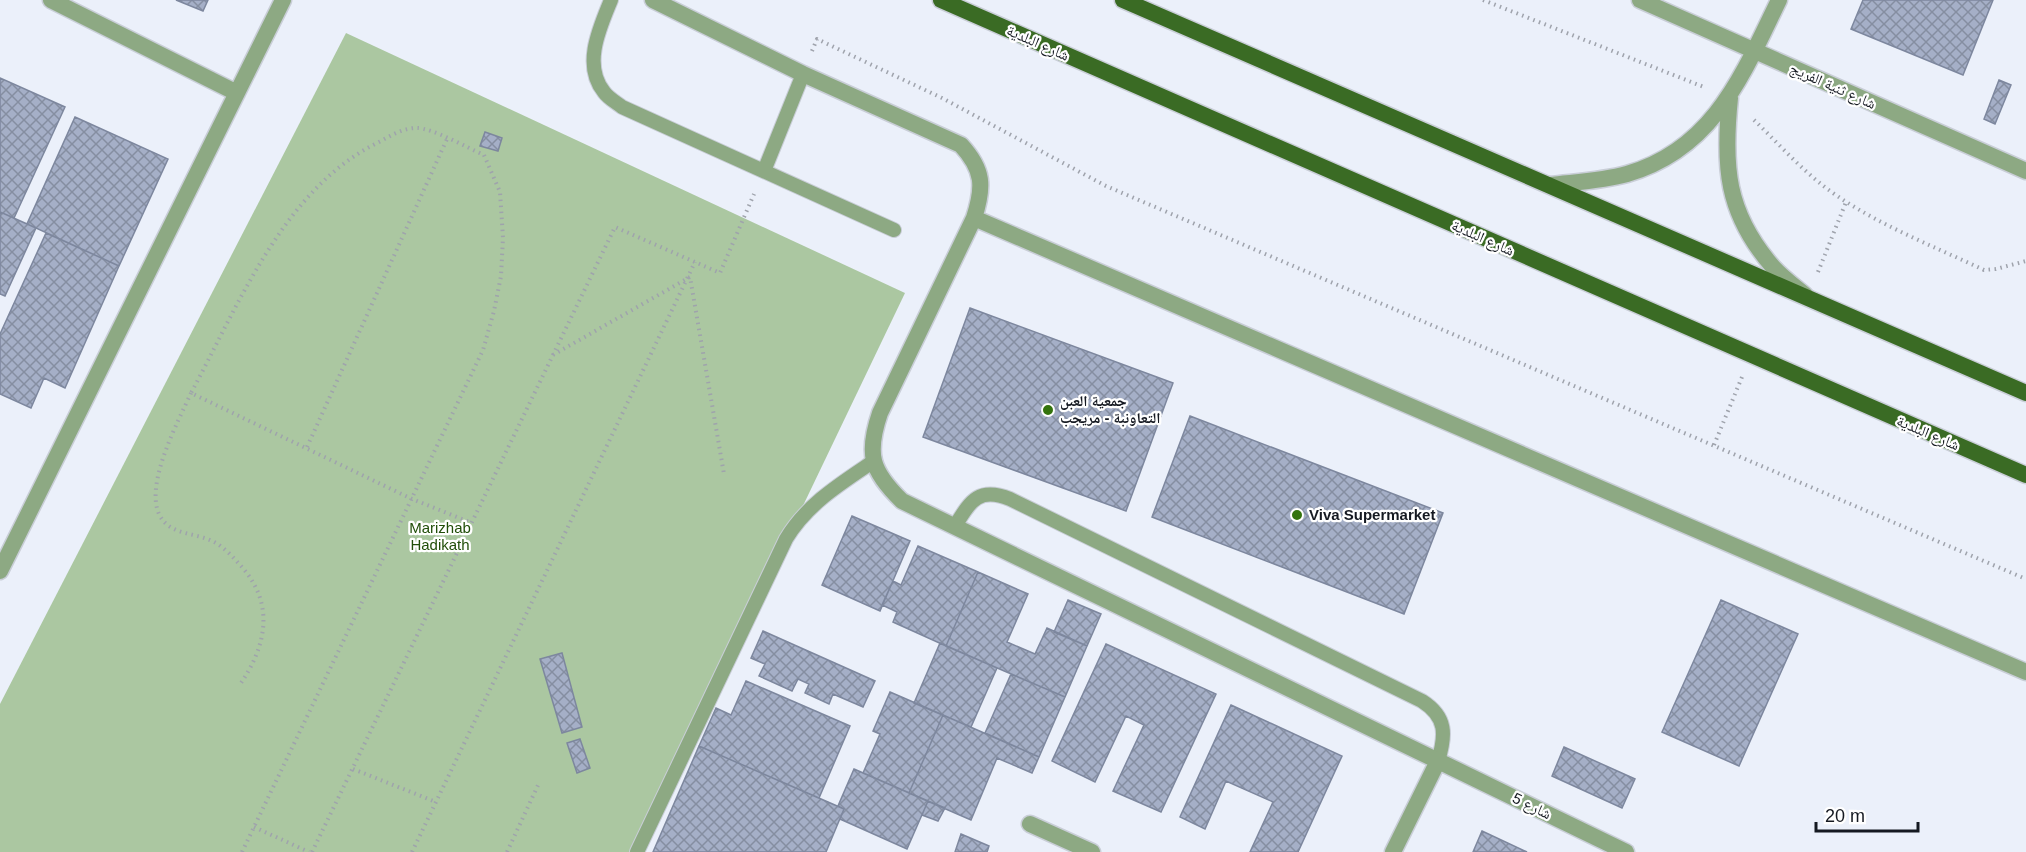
<svg xmlns="http://www.w3.org/2000/svg" width="2026" height="852" font-family="Helvetica,'Noto Naskh Arabic',sans-serif">
	<defs>
		<pattern id="building-cross-hatch" width="8" height="8" patternUnits="userSpaceOnUse" patternTransform="scale(1.5)"><rect width="8" height="8" fill="#a5afc7"/><path d="M0 0l8 8M0 8l8-8" fill="none" stroke="#858ea1"/></pattern>
	</defs>
	<rect width="100%" height="100%" fill="#ebf0fa"/>
	<path fill="#abc7a1" d="M346,33L905,293L637,852H0V704Z"/>
	<path fill="url(#building-cross-hatch)" stroke="#7d879e" stroke-width="1.5" d="M176,0H208L203,11Z
		M1863,0H1993L1963,75L1851,29Z
		M0,78L65,107L14,218L0,212Z
		M1999,80L2011,85L1995,124L1984,119Z
		M75,117L168,159L119,266L27,224Z
		M485,132L502,138L498,151L480,146Z
		M0,212L36,228L5,296L0,294Z
		M46,233L119,266L65,388L44,378L31,408L0,394V334Z
		M970,308L1173,383L1126,511L923,437Z
		M1190,416L1443,513L1404,614L1152,517Z
		M852,516L910,541L880,611L822,585Z
		M918,546L978,572L946,646L893,622L897,612L882,605L893,581L901,585Z
		M978,572L1028,594L1007,642L1035,654L1047,628L1087,646L1065,697L946,646Z
		M1068,600L1101,614L1087,646L1054,632Z
		M1721,600L1798,634L1739,766L1662,732Z
		M763,631L875,681L863,707L833,694L829,704L805,693L809,684L798,679L792,691L759,676L765,664L751,658Z
		M940,643L997,668L971,727L914,703Z
		M1106,644L1216,694L1161,812L1113,791L1144,725L1126,716L1095,782L1052,761Z
		M562,653L582,727L562,733L540,659Z
		M1011,674L1065,697L1039,757L985,733Z
		M746,681L850,726L819,798L699,746L716,708L731,715Z
		M890,692L943,715L909,793L863,773L880,734L873,731Z
		M1231,705L1342,756L1298,852H1250L1273,802L1226,781L1205,829L1180,817Z
		M943,715L1039,757L1032,773L997,758L971,820L909,793Z
		M580,739L590,768L577,773L567,743Z
		M699,746L844,809L826,852H653Z
		M1564,747L1635,779L1622,808L1552,776Z
		M854,769L928,801L907,849L840,819L844,809L838,806Z
		M928,801L945,808L938,821L922,815Z
		M1482,831L1527,852H1473Z
		M961,834L989,846L987,852H955Z"/>
	<g fill="none" stroke-linecap="round" stroke-linejoin="round">
		<g stroke="#c9ced7" stroke-width="16">
			<path id="service" d="M611,0C600,27 582,65 604,92C608,98 617,103 622,107L894,230
				M764,171L803,74
				M955,526C970,502 978,486 1010,499L1422,701C1447,717 1446,735 1438,761
				M637,852L786,539C807,504 840,484 874,461"/>
		</g>
		<g stroke="#c9ced7" stroke-width="19">
			<path id="minor" d="M51,0L237,93
				M653,0L803,74L961,145C984,170 984,187 974,218L880,413C866,454 871,471 902,501L1626,852
				M1640,0L2026,171
				M1730,98C1723,166 1726,213 1773,267C1782,277 1794,286 1805,295
				M1550,185C1575,182 1602,181 1627,174C1714,149 1743,74 1779,0
				M974,218L2026,672
				M0,571L283,0
				M1030,824L1092,852
				M1393,852L1438,761"/>
		</g>
		<g stroke="#c9ced7" stroke-width="19">
			<path id="primary" d="M941,0L2026,475
				M1123,0L2026,393"/>
		</g>
		<path stroke="#9fa3ac" stroke-width="4" stroke-dasharray="1.5 4.5" stroke-linecap="butt" d="M1483,0L1704,87
			M812,51L817,39L942,98L1106,186L2026,579
			M1754,120C1776,141 1797,165 1821,184C1866,220 1931,245 1984,270L1996,269L2026,261
			M1818,272L1846,202
			M553,355L690,277L724,474
			M191,393C178,422 145,483 159,514C169,536 196,532 214,542C224,547 233,557 241,566C276,605 266,647 239,686
			M1714,445L1742,377
			M307,447L447,139
			M353,769L436,802
			M254,827L309,852
			M242,852L483,350L494,311L501,276L503,238L500,192L484,155C468,148 432,128 417,128C401,128 389,137 375,144C283,191 238,306 191,393L412,499L472,523
			M312,852L615,227L720,273L754,194
			M412,852L695,262
			M507,852L539,783"/>
		<use href="#service" stroke="#8da983" stroke-width="14"/>
		<use href="#minor" stroke="#8da983" stroke-width="16"/>
		<use href="#primary" stroke="#3a6b24" stroke-width="16"/>
	</g>
	<g fill="#33730d" stroke="#fff" stroke-width="2">
		<circle cx="1048" cy="410" r="6"/>
		<circle cx="1297" cy="515" r="6"/>
	</g>
	<g text-anchor="middle" stroke-width="4.5" stroke-linejoin="round" paint-order="stroke">
		<g font-size="15" fill="#151921" stroke="#fff">
			<text transform="translate(1038 43) rotate(24)" y="5">شارع البلدية</text>
			<text transform="translate(1833 86) rotate(24)" y="5">شارع ثنية الفريج</text>
			<text transform="translate(1483 238) rotate(24)" y="5">شارع البلدية</text>
			<text transform="translate(1928 433) rotate(23)" y="5">شارع البلدية</text>
			<text transform="translate(1532 806) rotate(26)" y="5">شارع 5</text>
		</g>
		<g font-size="15" font-weight="bold" fill="#151921" stroke="#fff" text-anchor="start">
			<text x="1060" y="406">جمعية العبن<tspan x="1060" dy="17">التعاونبة - مريجب</tspan></text>
			<text x="1309" y="520">Viva Supermarket</text>
		</g>
		<g font-size="15" fill="#214e09" stroke="#fff">
			<text x="440" y="533">Marizhab<tspan x="440" dy="17">Hadikath</tspan></text>
		</g>
	</g>
	<path d="M1816 822v9h102v-9" fill="none" stroke="#151921" stroke-width="3"/>
	<text x="1825" y="822" font-size="18" fill="#151921" stroke="#ffffff" stroke-width="4.5" paint-order="stroke">20 m</text>
</svg>
